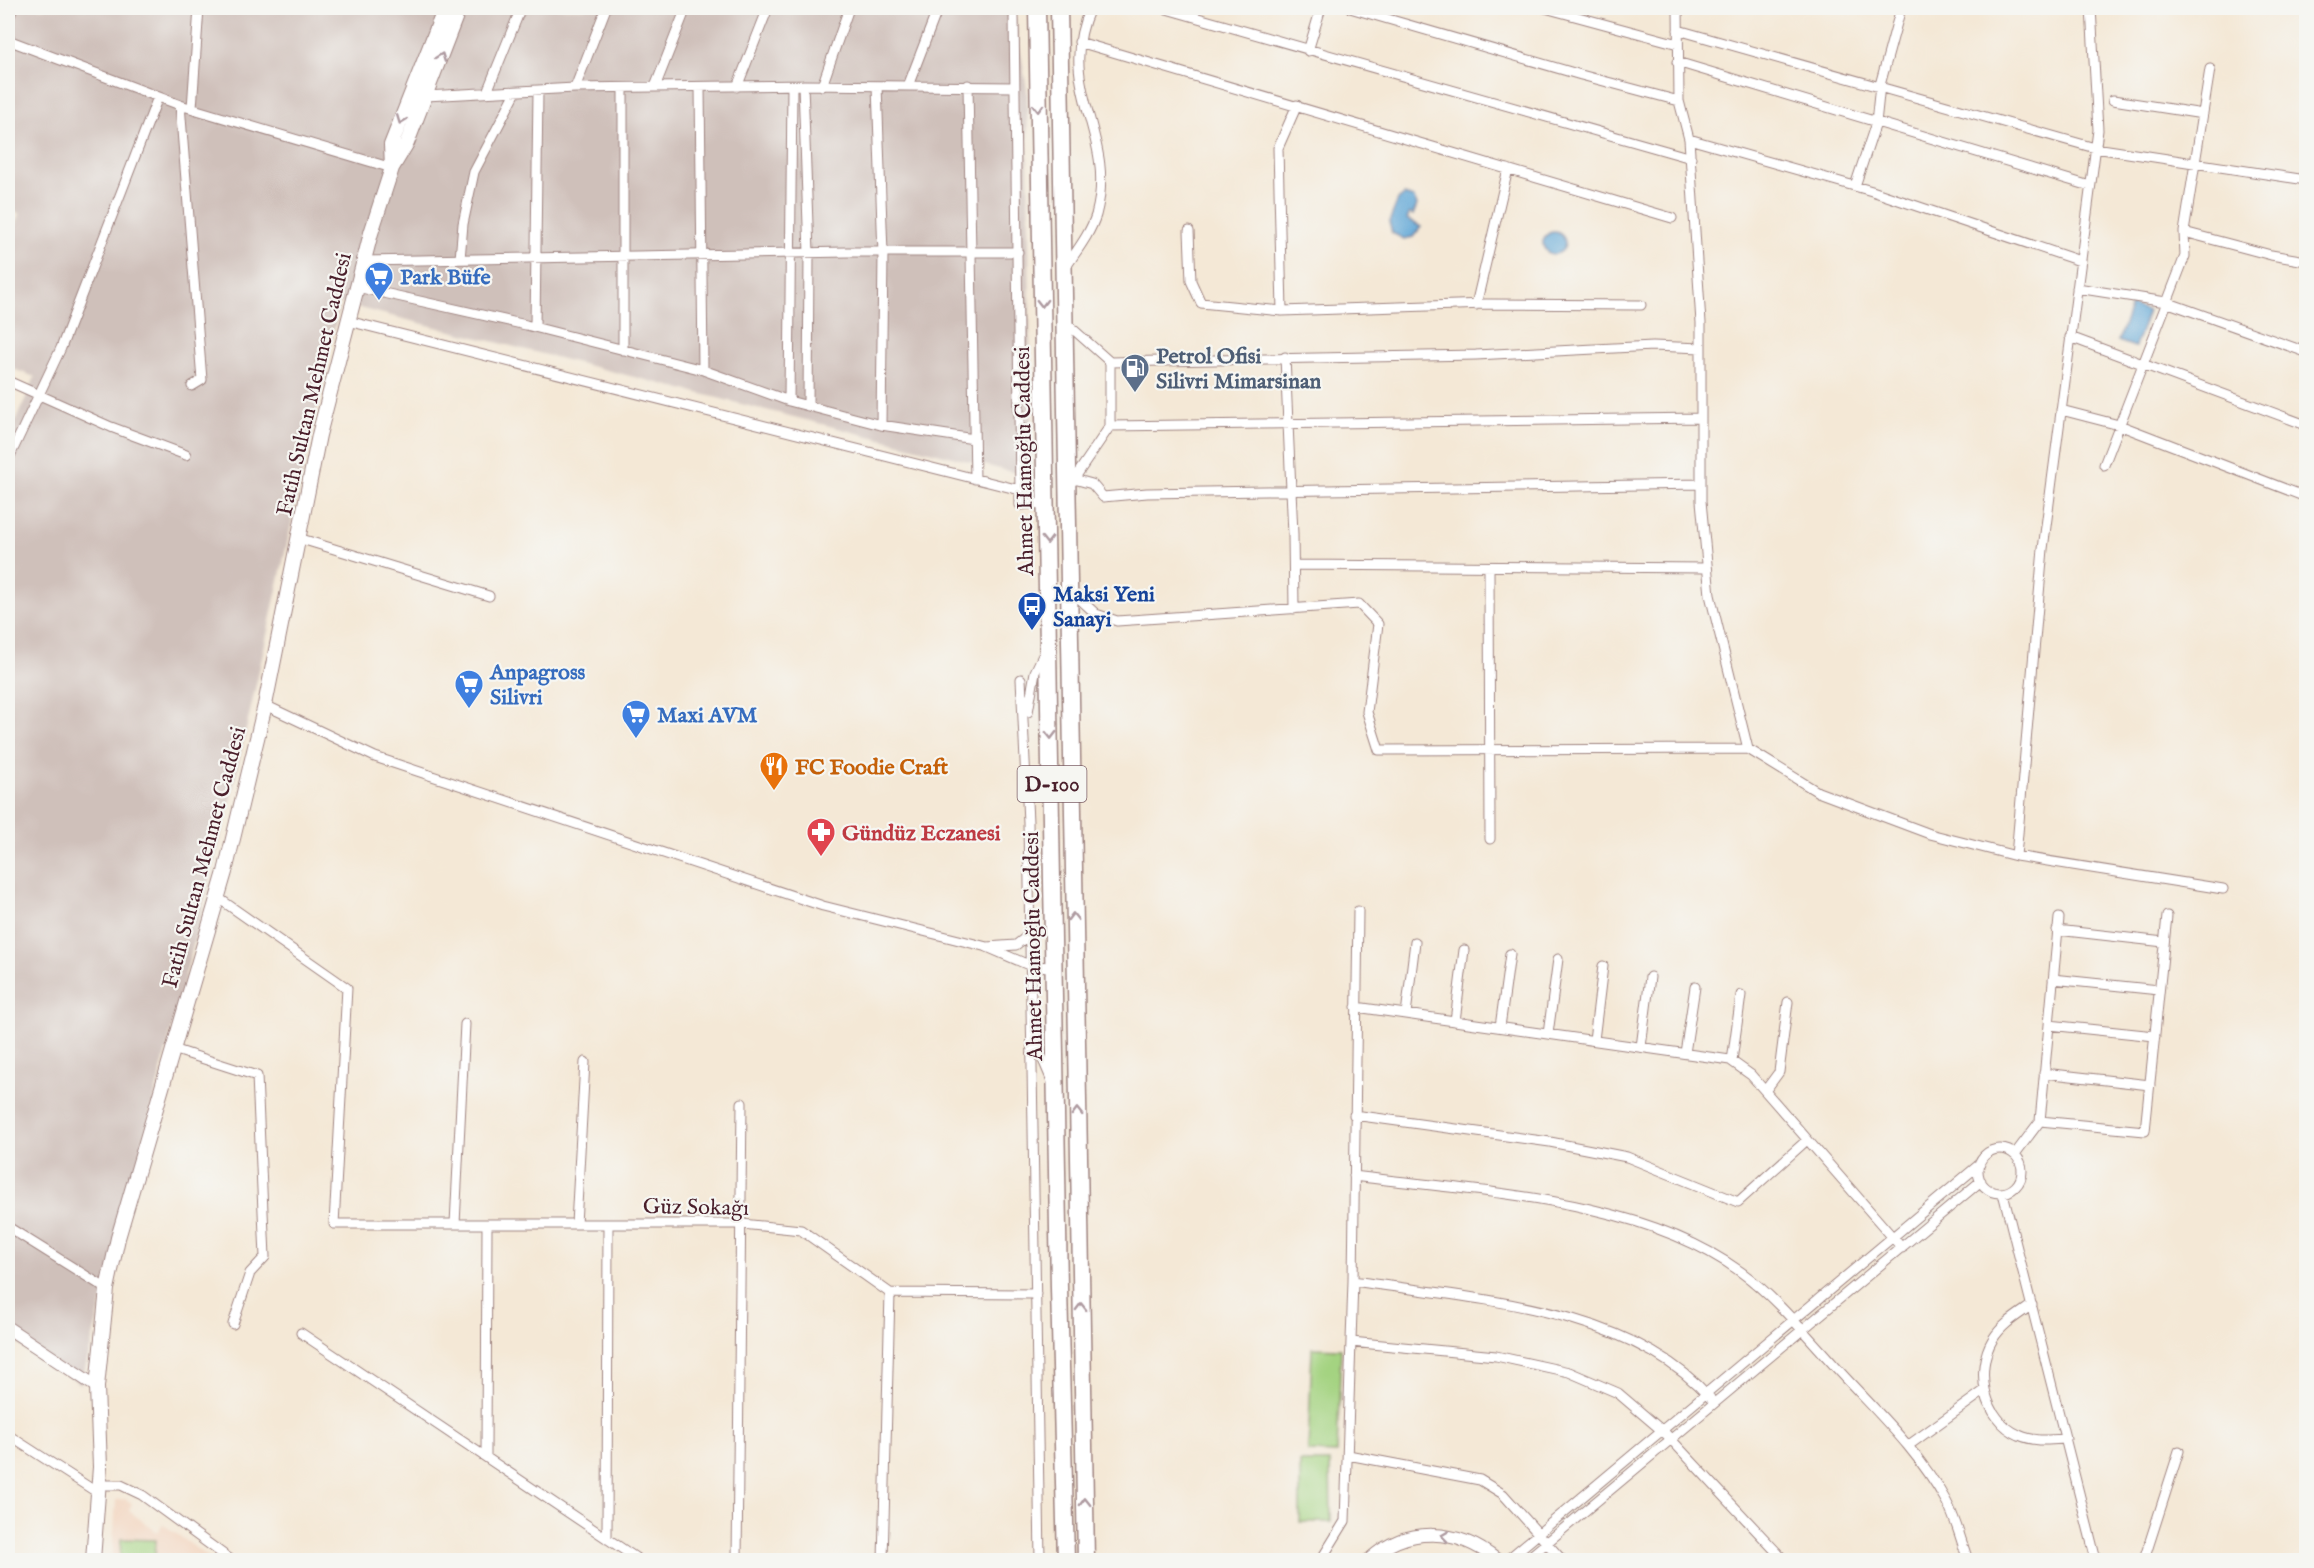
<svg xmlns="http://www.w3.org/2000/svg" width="2314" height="1568" font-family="'IM FELL English',serif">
	<rect width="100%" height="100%" fill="#f6f6f2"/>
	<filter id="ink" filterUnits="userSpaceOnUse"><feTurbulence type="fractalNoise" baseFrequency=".0167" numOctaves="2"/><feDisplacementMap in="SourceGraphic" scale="12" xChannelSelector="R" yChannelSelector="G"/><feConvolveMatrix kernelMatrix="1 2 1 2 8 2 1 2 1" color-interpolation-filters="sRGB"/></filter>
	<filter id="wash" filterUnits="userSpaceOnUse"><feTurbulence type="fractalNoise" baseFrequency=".008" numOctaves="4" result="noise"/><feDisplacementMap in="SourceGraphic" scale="24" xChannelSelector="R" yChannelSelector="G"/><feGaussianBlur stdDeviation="1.35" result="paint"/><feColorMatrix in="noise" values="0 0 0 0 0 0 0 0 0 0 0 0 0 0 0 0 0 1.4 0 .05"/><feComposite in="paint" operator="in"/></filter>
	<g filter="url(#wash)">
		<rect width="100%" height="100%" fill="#f4e8d6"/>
		<path fill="#f3d4be" d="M125,1499L132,1503L129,1511L157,1532L163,1524L212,1560H112L116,1500Z"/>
		<path fill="#cfc0ba" d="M8,8H1014L1027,91L1032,477L340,303L233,789L81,1384L8,1338V438L35,377L8,367V246L20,214L8,208Z"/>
		<path fill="#a4d381" stroke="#777956" stroke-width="1.5" d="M1312,1348L1341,1349L1337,1453L1308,1452Z
			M1300,1462H1330L1331,1522H1300Z
			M121,1539L156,1540L155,1559L120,1558Z"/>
		<path fill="#5fa6d6" stroke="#546280" stroke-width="1.5" d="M1404,195L1414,198L1417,205L1413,215L1410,213L1407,219L1421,227L1413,237L1404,239L1392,233L1389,222L1398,200Z
			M1543 243a11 11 0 1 1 22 0a11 11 0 1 1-22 0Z
			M2131,305L2148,311L2135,347L2118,341Z"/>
	</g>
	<g filter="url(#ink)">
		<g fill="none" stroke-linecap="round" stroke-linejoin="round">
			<g stroke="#9f8480" stroke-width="11">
				<path id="minor" d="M1010,8L1014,16L1020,490
					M1163,8L1691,158
					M1350,8L1581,75L1679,101
					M1545,8L1678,44
					M1678,8L1679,101L1689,139L1701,323V501L1710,595L1748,749
					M8,20L13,8
					M1678,30L2095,148L2306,180
					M8,40L180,105L392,168
					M1079,42L1672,218
					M1308,51L1321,8
					M1677,62L2090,186
					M803,85L809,253L808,406
					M968,85L975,479
					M822,86L849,8
					M877,86L883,254L881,425
					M908,86L938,8
					M655,87L686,8
					M700,87L703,370
					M737,87L768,8
					M575,88L606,8
					M623,88V350
					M487,92L521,8
					M426,96L575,88L803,85L1015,87
					M2113,100L2203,114
					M180,105L202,380L192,386
					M192,108L199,8
					M1689,139L1872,191L2080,261
					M1855,186L1876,123L1880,85L1901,8
					M1189,231L1191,281L1201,303L1282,311L1486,304L1641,305
					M2184,232L2210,69
					M460,259L463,224L474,172L516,92
					M364,261L847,252H1018
					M1066,267C1077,250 1090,234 1096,215C1118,135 1054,88 1090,8
					M357,287L526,325L703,370L789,401L881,425L974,439
					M2077,288L2166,302L2306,352
					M1476,305L1508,169
					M1282,311L1278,148L1297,105
					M348,321L1020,490V505L1046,503
					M1065,322L1110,362V426L1072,482
					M535,327L538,91
					M2070,337L2306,425
					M1285,357L1293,534L1294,609
					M1110,362L1476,355L1653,346L1701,348
					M8,381L111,427L186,455
					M789,401L792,86
					M2061,410L2119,425L2306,497
					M1110,426L1701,418
					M8,460L61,348L158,97
					M2104,465L2185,256L2184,232L2271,255L2306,261
					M1074,479L1092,484L1103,497L1147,493L1701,484
					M298,538L489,596
					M1294,565L1707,568
					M1489,568L1490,839
					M1070,590L1096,614L1117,621L1359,604L1378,624L1367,712L1379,750L1748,749L1818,792L1930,834L2016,856L2223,889
					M1021,679L1028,822L1040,1560
					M265,705L375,757L823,906L987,947
					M1028,712L1035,672L1045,651
					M2016,856L2043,549L2098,130L2091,8
					M217,897L347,988L334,1224H742L801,1230L890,1293L1036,1294
					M2057,930L2164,942
					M1030,934L1016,945L987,947L1031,966L1053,967
					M2053,979L2159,990
					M1356,1007L1730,1060L1751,1075L1902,1248
					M1406,1014L1415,942
					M1455,1021L1464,950
					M2049,1025L2155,1036
					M1500,1027L1510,954
					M1548,1034L1558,959
					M1594,1040L1603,966
					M1035,1041L1052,1081
					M1641,1047L1650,977
					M173,1049L257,1076L265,1257L250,1273L233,1324
					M1685,1053L1695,987
					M1732,1061L1741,995
					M2044,1073L2150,1085
					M1765,1091L1779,1072L1788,1002
					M1354,1115L1550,1142L1627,1157L1738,1202L1807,1140
					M2040,1121L2145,1131L2167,916
					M1978 1171a22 22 0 1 1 44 0a22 22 0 1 1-44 0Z
					M2015,1154L2040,1121L2059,918
					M1354,1176C1477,1192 1639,1197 1741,1272C1776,1297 1814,1344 1843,1375C1880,1415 1920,1453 1946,1501C1956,1519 1961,1541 1968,1560
					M2003,1193L2096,1560
					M455,1224L465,1024
					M576,1224L585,1062
					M8,1227L107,1289
					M1353,1281C1466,1298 1630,1306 1710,1398
					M2032,1305C2018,1315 2002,1324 1993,1339C1974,1370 1984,1420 2019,1435C2034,1442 2050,1440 2066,1439
					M301,1333L639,1560
					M1351,1342L1496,1356L1569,1372L1618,1393L1666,1434L1784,1560
					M8,1435L98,1493
					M1909,1445L1984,1391
					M486,1455L487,1224
					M1348,1455L1480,1480L1503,1494L1562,1560
					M99,1485H121L142,1495L231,1560
					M607,1539L608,1224
					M737,1560L742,1103
					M883,1560L890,1293
					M1321,1560L1345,1521L1353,1281L1358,911
					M1507,1560L1980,1164
					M1526,1560L1981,1181
					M2144,1560L2179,1451"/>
			</g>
			<g stroke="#9f8480" stroke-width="14">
				<path id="tertiary" d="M8,1328L97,1387
					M1369,1560C1407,1525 1458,1528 1497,1560"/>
			</g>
			<g stroke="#9f8480" stroke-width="16">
				<path id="secondary" d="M392,168L391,145L445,8
					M93,1560L100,1467L97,1387L107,1289L118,1238L225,872L265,705L319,435L371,233L392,168L407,143L459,8"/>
			</g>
			<g stroke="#9f8480" stroke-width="19">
				<path id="trunk" d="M1037,8L1059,1288L1066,1560
					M1059,8L1086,1560"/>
			</g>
			<use href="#minor" stroke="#fff" stroke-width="9"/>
			<use href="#tertiary" stroke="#fff" stroke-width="12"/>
			<use href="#secondary" stroke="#fff" stroke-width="14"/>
			<use href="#trunk" stroke="#fff" stroke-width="16"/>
		</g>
		<defs><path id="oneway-chevron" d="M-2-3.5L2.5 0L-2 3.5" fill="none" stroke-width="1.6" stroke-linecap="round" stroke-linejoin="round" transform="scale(1.5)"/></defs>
		<g stroke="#ae9aa0">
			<use href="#oneway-chevron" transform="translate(441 57) rotate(-70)"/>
			<use href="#oneway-chevron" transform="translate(1038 108) rotate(89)"/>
			<use href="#oneway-chevron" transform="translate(401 120) rotate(111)"/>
			<use href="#oneway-chevron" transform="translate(1042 303) rotate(89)"/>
			<use href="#oneway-chevron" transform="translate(1047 540) rotate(89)"/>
			<use href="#oneway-chevron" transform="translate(1051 735) rotate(89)"/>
			<use href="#oneway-chevron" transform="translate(1073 917) rotate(-91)"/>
			<use href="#oneway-chevron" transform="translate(1077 1112) rotate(-91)"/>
			<use href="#oneway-chevron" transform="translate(1081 1307) rotate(-91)"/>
			<use href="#oneway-chevron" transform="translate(1085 1502) rotate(-91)"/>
			<use href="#oneway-chevron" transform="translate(1445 1536) rotate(-172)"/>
		</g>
	</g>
	<defs>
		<g id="supermarket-pin" transform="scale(1.5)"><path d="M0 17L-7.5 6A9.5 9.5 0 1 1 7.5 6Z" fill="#3f7fe0" stroke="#f6f6f2"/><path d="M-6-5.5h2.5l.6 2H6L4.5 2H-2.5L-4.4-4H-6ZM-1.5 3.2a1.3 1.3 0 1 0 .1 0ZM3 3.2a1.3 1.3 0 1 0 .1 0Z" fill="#fff"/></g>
		<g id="fuel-pin" transform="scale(1.5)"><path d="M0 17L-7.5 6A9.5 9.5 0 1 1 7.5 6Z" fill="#5c6f8a" stroke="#f6f6f2"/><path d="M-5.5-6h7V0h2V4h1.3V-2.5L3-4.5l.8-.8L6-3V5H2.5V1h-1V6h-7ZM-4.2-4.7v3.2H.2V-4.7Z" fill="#fff"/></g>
		<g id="bus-pin" transform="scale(1.5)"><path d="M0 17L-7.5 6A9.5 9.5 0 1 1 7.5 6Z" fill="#1a4fb4" stroke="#f6f6f2"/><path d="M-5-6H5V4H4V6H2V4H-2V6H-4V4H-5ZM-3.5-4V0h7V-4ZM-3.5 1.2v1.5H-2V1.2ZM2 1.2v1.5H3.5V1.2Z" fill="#fff"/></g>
		<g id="restaurant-pin" transform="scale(1.5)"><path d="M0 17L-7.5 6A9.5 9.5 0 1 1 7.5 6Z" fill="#e8710a" stroke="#f6f6f2"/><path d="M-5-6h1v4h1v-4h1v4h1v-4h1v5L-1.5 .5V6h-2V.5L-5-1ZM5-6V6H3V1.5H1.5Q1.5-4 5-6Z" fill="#fff"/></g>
		<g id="pharmacy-pin" transform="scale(1.5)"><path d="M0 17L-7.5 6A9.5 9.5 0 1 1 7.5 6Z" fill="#e0444e" stroke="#f6f6f2"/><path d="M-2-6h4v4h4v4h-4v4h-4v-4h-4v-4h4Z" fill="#fff"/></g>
	</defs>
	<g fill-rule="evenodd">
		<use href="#supermarket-pin" x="379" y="276"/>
		<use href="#fuel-pin" x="1135" y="368"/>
		<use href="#bus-pin" x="1032" y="606"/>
		<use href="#supermarket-pin" x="469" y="684"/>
		<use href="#supermarket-pin" x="636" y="714"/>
		<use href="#restaurant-pin" x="774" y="766"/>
		<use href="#pharmacy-pin" x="821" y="832"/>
	</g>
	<g text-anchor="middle" stroke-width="4.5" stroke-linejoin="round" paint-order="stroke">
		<rect fill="#f6f6f2" stroke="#7e6067" stroke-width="1.5" x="1017.5" y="766" width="69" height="36" rx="4.5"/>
		<g font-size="21" font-weight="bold" fill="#4a1f2b">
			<text x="1052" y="791">D-100</text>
		</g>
		<g font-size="22" font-weight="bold" fill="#366cbe" stroke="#f6f6f2" text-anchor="start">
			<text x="400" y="284">Park Büfe</text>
			<text x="490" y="679">Anpagross<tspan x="490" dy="25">Silivri</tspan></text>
			<text x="657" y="722">Maxi AVM</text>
		</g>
		<g font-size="22" font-weight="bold" fill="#4e5e75" stroke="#f6f6f2" text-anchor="start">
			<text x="1156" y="363">Petrol Ofisi<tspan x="1156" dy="25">Silivri Mimarsinan</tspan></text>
		</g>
		<g font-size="22" fill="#4a1f2b" stroke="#f6f6f2">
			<text transform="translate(313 384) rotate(-77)" y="8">Fatih Sultan Mehmet Caddesi</text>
			<text transform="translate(1023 461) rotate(-91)" y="8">Ahmet Hamoğlu Caddesi</text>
			<text transform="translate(203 857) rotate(-75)" y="8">Fatih Sultan Mehmet Caddesi</text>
			<text transform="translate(1032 946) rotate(-91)" y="8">Ahmet Hamoğlu Caddesi</text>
			<text transform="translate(696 1206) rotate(1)" y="8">Güz Sokağı</text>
		</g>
		<g font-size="22" font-weight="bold" fill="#164399" stroke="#f6f6f2" text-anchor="start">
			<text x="1053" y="601">Maksi Yeni<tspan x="1053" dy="25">Sanayi</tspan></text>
		</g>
		<g font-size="22" font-weight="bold" fill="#c56008" stroke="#f6f6f2" text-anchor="start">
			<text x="795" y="774">FC Foodie Craft</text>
		</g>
		<g font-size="22" font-weight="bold" fill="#be3a42" stroke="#f6f6f2" text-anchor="start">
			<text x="842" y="840">Gündüz Eczanesi</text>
		</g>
	</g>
	<rect width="2314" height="1568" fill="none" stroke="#f6f6f2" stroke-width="30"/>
</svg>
